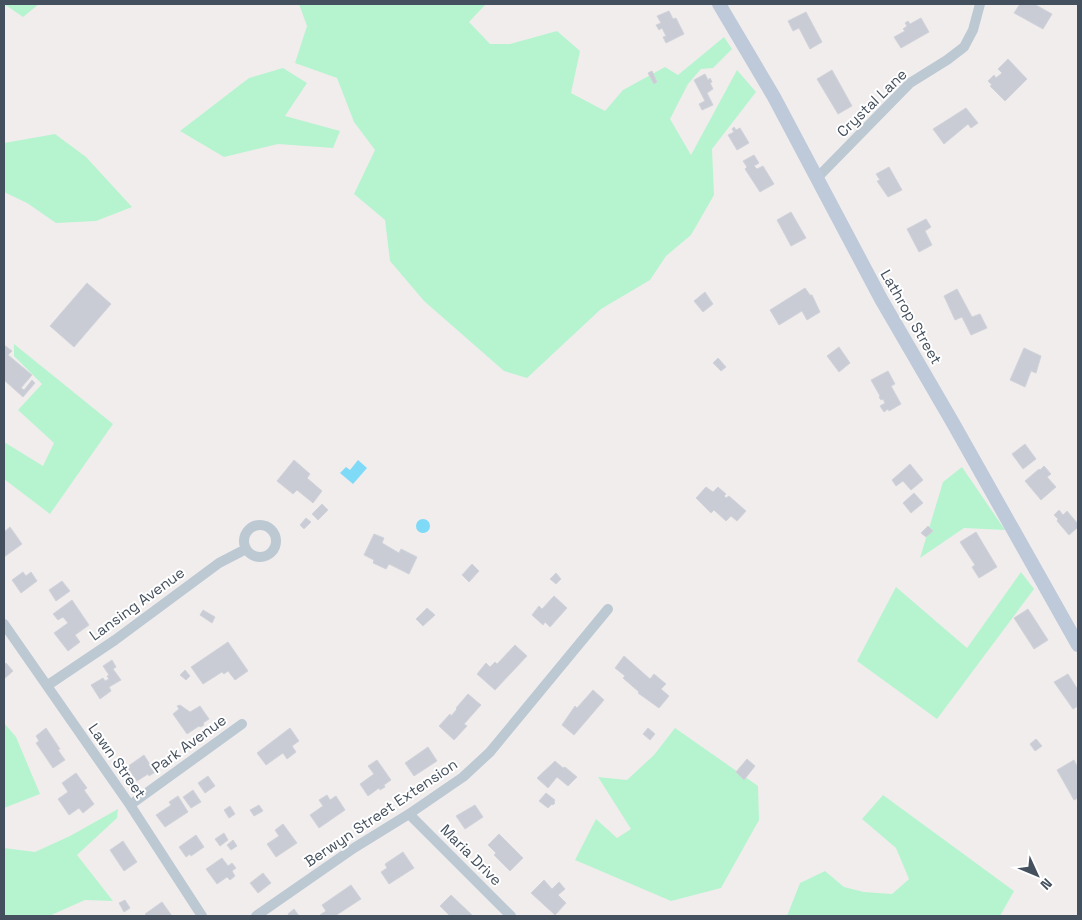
<svg xmlns="http://www.w3.org/2000/svg" width="1082" height="920" font-family="'Space Grotesk',sans-serif">
	<rect width="100%" height="100%" fill="#f1eded"/>
	<path fill="#b6f4cf" d="M4,4H39L23,17Z
		M299,4H486L469,22L490,44H510L557,31L580,51L571,93L605,111L623,90L665,67L678,75L724,37L732,49L713,68L701,69L688,84L670,119L691,155L737,70L756,92L712,149L714,195L691,235L666,256L650,280L601,309L527,378L504,371L424,301L390,261L385,220L354,194L375,150L354,122L337,78L295,63L307,26Z
		M283,68L307,83L285,116L340,131L333,148L278,144L224,157L180,131L249,78Z
		M55,134L86,157L132,207L96,221L56,223L27,203L4,192V143Z
		M14,344L113,424L50,514L4,479V442L43,466L54,443L18,410L42,384L14,356Z
		M962,467L1005,530L964,528L920,558L943,482Z
		M1021,572L1034,589L937,719L857,661L896,587L967,648Z
		M4,723L16,737L40,794L4,808Z
		M675,728L758,786L759,820L721,888L671,901L575,860L596,819L617,838L631,829L598,777L627,780L654,755Z
		M883,795L1014,891L1000,916H787L800,883L825,871L844,887L864,892L892,894L909,879L896,848L862,819Z
		M118,809L117,818L77,855L113,901L85,900L49,916H4V848L35,852L70,836Z"/>
	<path fill="#7edaf6" d="M358,460L367,468L353,484L340,473L346,467L350,470Z
		M416 526a7 7 0 1 1 14 0a7 7 0 1 1-14 0Z"/>
	<path fill="#c9ccd4" stroke="#d1d3da" d="M1020,4H1034L1052,14L1043,29L1014,13Z
		M669,11L673,19L676,18L684,34L666,43L663,37L666,36L662,28L659,30L656,25L661,23L657,16Z
		M806,12L822,42L810,49L799,28L793,31L788,21Z
		M921,18L929,32L901,48L894,37L905,31L903,29L907,26L905,23L908,21L910,24Z
		M1008,59L1027,79L1005,101L990,86L992,85L988,81L994,75L996,78L1002,73L998,69Z
		M832,70L852,106L838,114L817,79Z
		M652,71L657,82L654,84L648,73Z
		M705,74L708,80L710,78L712,82L710,83L713,89L707,93L713,105L702,110L699,104L705,101L694,80Z
		M966,108L978,123L971,128L968,124L944,144L933,129Z
		M734,127L736,130L740,128L749,143L737,150L728,135L734,132L732,129Z
		M754,155L759,163L754,166L757,169L763,166L774,184L760,192L745,169L747,167L743,161Z
		M889,167L902,190L888,197L877,181L880,180L876,174Z
		M791,212L806,238L791,246L777,220Z
		M926,219L931,227L925,231L932,245L919,252L907,229Z
		M87,283L111,304L74,347L50,326Z
		M805,288L810,295H812L820,312L807,320L802,311L779,325L770,310Z
		M957,289L972,317L980,314L987,328L971,335L962,317L955,320L944,296Z
		M705,292L713,304L703,312L694,301Z
		M4,345L12,351L8,355L32,375L21,388L24,390L32,380L35,383L23,397L4,380Z
		M839,347L850,363L839,372L827,356Z
		M1024,348L1041,356L1036,373L1031,371L1025,387L1010,380Z
		M718,358L726,367L721,371L713,363Z
		M888,371L895,384L891,386L901,404L889,411L888,409L884,412L880,406L885,403L883,399L881,400L879,397L880,396L871,380Z
		M1025,444L1036,459L1023,469L1012,454Z
		M294,460L310,474L307,478L322,491L313,503L297,490L293,494L277,481Z
		M910,464L923,480L911,490L903,481L896,486L892,480Z
		M1044,466L1051,474L1047,477L1056,487L1041,500L1025,481L1039,469L1040,470Z
		M706,487L713,492L718,487L726,494L724,496L726,498L729,496L746,511L737,521L731,516L726,521L714,510L711,513L696,498Z
		M914,493L923,503L911,513L903,503Z
		M322,504L328,510L318,520L312,514Z
		M1059,510L1063,515L1067,511L1078,524V530L1077,528L1069,535L1057,521L1058,519L1054,515Z
		M306,518L311,522L304,529L300,525Z
		M928,526L933,531L926,537L921,533Z
		M10,527L22,544L4,557V532Z
		M976,532L997,567L979,578L972,567L975,565L960,542Z
		M374,534L384,538L382,543L399,553L401,549L417,557L409,574L389,564L386,569L373,563L374,560L364,555Z
		M472,564L479,571L469,582L462,575Z
		M23,572L26,576L31,572L37,581L21,593L12,580Z
		M556,573L561,579L556,584L550,579Z
		M62,581L70,591L56,601L49,590Z
		M554,596L567,608L550,627L545,622L543,625L532,615L539,606L542,609Z
		M72,600L89,625L75,635L80,642L68,651L54,633L68,623L63,617L58,620L53,614Z
		M427,608L435,615L423,626L416,619Z
		M1028,609L1048,640L1034,649L1014,618Z
		M203,610L215,617L212,623L200,615Z
		M228,642L248,671L235,680L228,671L224,674L222,672L203,684L191,667Z
		M515,645L527,656L495,690L477,674L486,663L490,667L495,662L497,664Z
		M624,656L650,679L654,674L666,684L661,689L669,696L659,708L638,693L639,692L623,678L625,676L615,668Z
		M112,660L116,667L113,669L121,680L109,687L111,691L100,699L91,685L103,678L105,681L109,679L107,676L109,675L103,666Z
		M6,663L13,671L4,679V665Z
		M185,670L190,676L186,680L180,675Z
		M1068,674L1078,690V706L1073,709L1054,682Z
		M593,690L604,700L574,735L562,725L575,706L577,708Z
		M468,694L481,705L464,724L467,726L454,740L439,726L450,714L451,716L457,709L456,708Z
		M180,705L190,712L200,706L209,719L203,723L204,725L200,727L199,726L187,734L173,714L179,709L177,706Z
		M46,728L60,749L58,750L65,760L53,768L36,743L39,741L36,736Z
		M290,728L299,741L292,746L296,752L287,759L283,753L266,765L257,753Z
		M648,728L655,734L650,740L643,734Z
		M1036,739L1042,746L1035,751L1030,744Z
		M428,747L437,761L414,776L405,763Z
		M144,755L151,766L153,764L157,771L149,776L148,774L137,781L127,767Z
		M747,759L755,766L744,780L736,772Z
		M377,760L391,780L384,785L385,787L380,790L379,788L368,796L360,784L374,774L368,766Z
		M1074,760L1078,768V798L1074,800L1057,770Z
		M555,761L563,768L565,767L577,777L568,786L557,777L548,788L537,778Z
		M76,773L87,788L84,790L94,804L83,813L79,808L69,815L58,799L68,792L62,783Z
		M208,776L215,786L205,793L198,783Z
		M193,790L201,802L191,808L183,797Z
		M546,793L555,800L554,802L555,803L553,805L552,804L548,808L539,801Z
		M327,795L330,800L336,796L345,810L319,828L310,815L323,806L319,800Z
		M178,796L188,812L165,827L156,815L171,805L169,802Z
		M259,805L263,811L254,816L250,810Z
		M475,805L483,817L465,829L456,816Z
		M230,806L235,814L229,818L224,810Z
		M283,824L297,843L276,857L267,844L279,836L275,830Z
		M224,833L228,840L220,846L215,839Z
		M499,834L523,858L510,871L494,855L496,853L488,845Z
		M196,835L204,847L191,856L190,854L186,857L179,847Z
		M233,840L237,846L231,850L227,845Z
		M123,841L137,862L124,871L110,850Z
		M403,852L414,868L389,884L381,872L387,868L385,864Z
		M222,858L228,866L232,863L236,868L232,871L235,876L230,880L227,877L217,884L206,869Z
		M263,873L271,883L258,893L250,883Z
		M544,880L552,889L559,882L565,889L558,895L566,903L555,915L531,893Z
		M351,885L361,899L335,916H321L320,915L326,911L322,905Z
		M451,895L473,916H450L440,906Z
		M125,900L130,908L124,912L119,903Z
		M162,902L172,916H147L145,914Z
		M294,909L299,916H289L288,914Z"/>
	<g fill="none" stroke-linecap="round" stroke-linejoin="round">
		<path stroke="#bcc8d2" stroke-width="10" d="M817,178L910,83L947,60L964,47L973,30L980,4
			M244 541a16 16 0 1 1 32 0a16 16 0 1 1-32 0Z
			M4,624L130,805L202,916
			M48,685L115,640L219,563L246,549
			M130,805L242,724
			M409,814L511,916
			M256,916L354,848L409,814L463,777L490,752L608,609"/>
		<path stroke="#becad9" stroke-width="14" d="M719,4L774,97L881,299L953,423L1078,645"/>
	</g>
	<g text-anchor="middle" stroke-width="4" stroke-linejoin="round" paint-order="stroke">
		<g font-size="15" fill="#44505d" stroke="#fff">
			<text transform="translate(872 103) rotate(-44)" y="5">Crystal Lane</text>
			<text transform="translate(911 317) rotate(60)" y="5">Lathrop Street</text>
			<text transform="translate(137 604) rotate(-36)" y="5">Lansing Avenue</text>
			<text transform="translate(189 744) rotate(-36)" y="5">Park Avenue</text>
			<text transform="translate(117 761) rotate(55)" y="5">Lawn Street</text>
			<text transform="translate(381 813) rotate(-34)" y="5">Berwyn Street Extension</text>
			<text transform="translate(471 855) rotate(45)" y="5">Maria Drive</text>
		</g>
	</g>
	<rect width="1082" height="920" fill="none" stroke="#44505d" stroke-width="10"/>
	<g transform="translate(1037 875) rotate(134)" stroke="#ffffff" stroke-width="4" paint-order="stroke">
	<path d="M0-4L9 19L0 12L-9 19Z" fill="#44505d"/>
	<text y="-8" font-size="14" font-weight="bold" text-anchor="middle" fill="#44505d">N</text>
	</g>
</svg>
